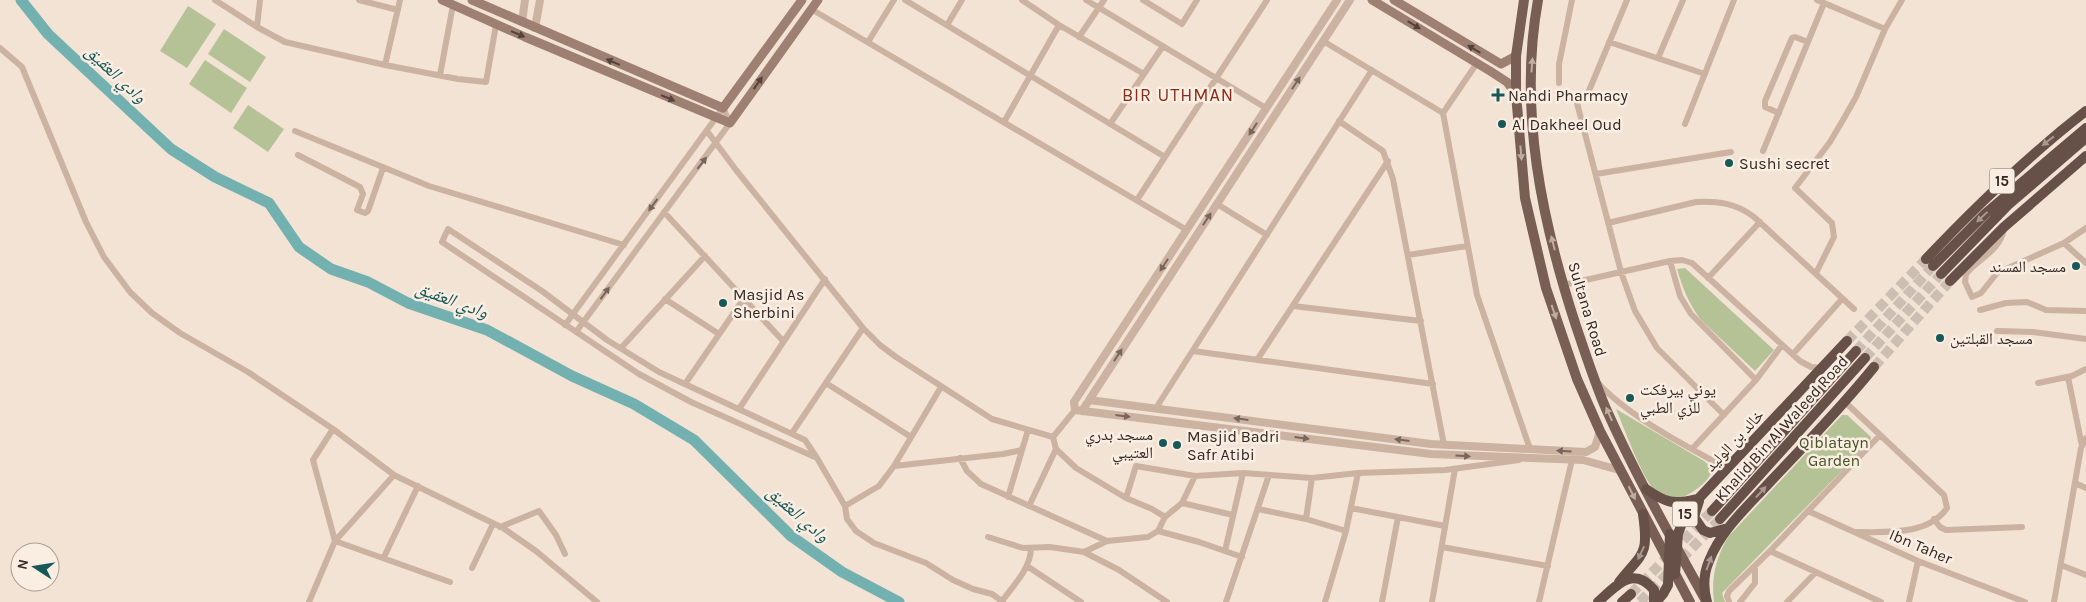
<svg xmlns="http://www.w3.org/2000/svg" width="2086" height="602" font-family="Karla,'Noto Naskh Arabic',sans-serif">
	<rect width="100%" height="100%" fill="#f2e3d5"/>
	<path fill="#b5c295" d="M188,6L216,24L187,68L160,51Z
		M224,29L266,57L250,82L208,54Z
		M205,60L247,88L231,113L189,84Z
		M248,105L284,129L268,152L233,128Z
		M1685,268L1774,350L1755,371L1701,320C1689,304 1683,289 1677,269Z
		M1616,409L1704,461C1706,463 1710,465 1711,469C1714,479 1688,497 1679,498C1673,499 1662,496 1657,492C1644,484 1623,425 1616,409Z
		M1842,415H1847L1871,437L1870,442L1722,593L1725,602H1714C1711,577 1716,558 1728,537Z"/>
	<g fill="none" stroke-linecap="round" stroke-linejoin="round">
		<path stroke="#73b1b0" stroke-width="11" d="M21,0L48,34L171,149L215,177L269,203L299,247L331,269L368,282L408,303L487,330L572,376L634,404L694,440L791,536L842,572L899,602"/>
		<path stroke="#ccbeb2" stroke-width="10" stroke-dasharray="10 5" stroke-linecap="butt" d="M1847,341L1926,259
			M1856,351L1933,266
			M1865,358L1941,274
			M1874,367L1950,281
			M1631,594L1712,511
			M1640,602L1720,519"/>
		<path stroke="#cbb2a1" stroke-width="6" d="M215,0L257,27L285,42L385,65L458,79L486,82L496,25
			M359,0L398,10
			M905,0L1165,157
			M1022,0L1059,25L1144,74
			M1086,0L1266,108
			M1143,0L1182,24L1197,0
			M1817,0L1885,29
			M811,9L1187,230
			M947,25L962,0
			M257,27L260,0
			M1079,37L1104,0
			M1323,41L1443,113
			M868,42L894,0
			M1609,42L1705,74
			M0,48L22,67L86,222L104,257L130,292L152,313L180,333L248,372L333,429L394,475L503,528L536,551L597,602
			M1658,58L1683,0
			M1477,63L1443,113L1477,295L1530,449
			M385,65L400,0
			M440,75L453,5
			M1559,83V64L1572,0
			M1588,93L1627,0
			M1577,103L1621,272L1635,311L1657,348L1724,415
			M1779,113L1765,107V101L1792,38L1795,37L1808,42
			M1339,121L1383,151L1393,179L1444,445
			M1004,122L1059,25
			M1110,124L1163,46
			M1685,124L1734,0
			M295,131L429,186L624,245
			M707,131L736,170L863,328L880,345L896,357L992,419L1053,437L1075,410
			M1763,151L1824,3
			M298,155L360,187L363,194L357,210L365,213L368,211L383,168
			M1596,174L1731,152
			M1137,200L1267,0
			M1217,204L1267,235
			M664,212L783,341
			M1608,223L1696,202C1718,201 1736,203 1754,217L1854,309
			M448,229L542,291L607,340L659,372L805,440L817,458L691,402L639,374L442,242Z
			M2004,229C2000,251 1979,258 1966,274L1965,282L1972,297L1981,293L1997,273L2064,243L2086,228
			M2064,243L2086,263
			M1408,255L1467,246
			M1670,261L1680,296L1691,314L1756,380
			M1816,273L1834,237L1832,223L1795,188L1830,142L1843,120L1856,97L1885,29L1902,0
			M1708,278L1760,222
			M1563,285L1670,261L1682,260L1692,263L1800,361L1811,367L1821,368
			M665,299L719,334
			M1293,306L1421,321
			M1980,310L2006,303L2027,302L2046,310L2086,311
			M565,325L723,108L730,123L576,332
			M1997,331L2033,332L2086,339
			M621,348L705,256
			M1193,351L1433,384
			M1793,354L1842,299
			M1257,360L1388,161
			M2068,377L2082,446
			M826,383L911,437
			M1598,383C1629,417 1688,447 1728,469
			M2038,383L2072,376L2086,369
			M685,384L744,298
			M1845,402L1944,495L1947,508C1928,536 1884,532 1854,532
			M1156,408L1372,70
			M739,409L825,279
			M333,429L313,460L335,541L450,582
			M792,433L863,328
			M1692,449L1756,380L1782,345
			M817,458L845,506L847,519L856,531L874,543L926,563L953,580L973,589L992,594L1003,602
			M960,458L967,471L981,484L1107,541
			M894,466L1003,454L1022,450
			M2075,483L2086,488
			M1008,497L1028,430
			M1126,498L1136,466L1195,476L1243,473L1312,478L1358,473
			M1182,503L1233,515
			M845,506L879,486L894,466L941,387
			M1029,506L1056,449
			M1351,508L1445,526
			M1258,509L1306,519L1346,531L1358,473L1445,470L1519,460
			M1808,511L1918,561L2025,602
			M1165,517L1182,503L1195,476
			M1306,519L1312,478
			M1934,519L1940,527L1946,530L2022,527
			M500,527L539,511L556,535L565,554
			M1158,531L1199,542L1242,557
			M988,537L1023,548L1050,547L1084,552L1107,541L1148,537L1158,531L1165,517L1152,509L1126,498L1076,468L1056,449L1053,437
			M1442,547L1548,566
			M1225,551L1243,473
			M1770,551L1881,602
			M1084,552L1119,570L1167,602
			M384,557L418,486
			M2061,565L2086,575
			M1027,566L1081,602
			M472,568L493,524
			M1002,601C1013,586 1031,568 1031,548
			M309,602L335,541L394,475
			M1226,602L1269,475
			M1325,602L1346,531
			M1382,602L1398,517
			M1432,602L1455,469
			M1539,602L1572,460
			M1729,602L1727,596L1729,591L1770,551L1880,435
			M1740,602L1755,583V566
			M1787,602L1816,572
			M1909,602L1918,561
			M2054,602L2081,448L2086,438"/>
		<path stroke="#cbb2a1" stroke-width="8" d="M1337,0L1074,402L1075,410L1431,454L1583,460L1619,470
			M522,22L525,0
			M535,28L540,0
			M1089,400L1431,444L1586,452L1595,447L1600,431
			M1082,411L1350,0"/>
		<path stroke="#9e8072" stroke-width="9" d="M442,0L525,37L730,123L818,0
			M472,0L723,108L802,0
			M1372,0L1490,71L1507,82L1516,94
			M1394,0L1501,64L1516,56"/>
		<path stroke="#785e54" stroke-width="10" d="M1524,0L1516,56V94L1525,198L1546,288L1577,379L1600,431L1690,602
			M1538,0C1518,110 1542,222 1576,326C1586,355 1595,384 1607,411C1636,476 1671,537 1705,599"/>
		<path stroke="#675048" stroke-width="10" d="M1926,259C1976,206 2028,156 2086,111
			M1933,266L1986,213L2086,128
			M1941,274L2008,205L2086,138
			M1950,281L2004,227L2086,156
			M1646,489C1666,503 1673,505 1697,499
			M1699,501L1694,517L1703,530L1710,533L1728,528
			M1712,511L1856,351
			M1720,519L1865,358
			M1675,574L1678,534L1686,512L1847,341
			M1619,582C1643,552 1649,556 1643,514
			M1598,602C1617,585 1633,565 1654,590V602
			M1622,602L1631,594
			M1656,602L1663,594L1668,585L1670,534
			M1707,602C1703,588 1703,575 1709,561C1721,530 1747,507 1769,483C1805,445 1841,408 1874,367"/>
	</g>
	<defs><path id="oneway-solid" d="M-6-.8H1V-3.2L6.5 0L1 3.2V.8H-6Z" transform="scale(1.25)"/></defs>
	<g fill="#54423b">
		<use href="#oneway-solid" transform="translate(1414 25) rotate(31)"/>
		<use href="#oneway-solid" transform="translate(518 34) rotate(23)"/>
		<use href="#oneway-solid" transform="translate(1474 49) rotate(-149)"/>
		<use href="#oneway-solid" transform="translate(613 62) rotate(-157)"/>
		<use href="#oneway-solid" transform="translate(758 83) rotate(-55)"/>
		<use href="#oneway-solid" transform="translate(668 98) rotate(23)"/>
	</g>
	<g fill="#c0ada2">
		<use href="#oneway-solid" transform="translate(1532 65) rotate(-86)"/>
		<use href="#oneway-solid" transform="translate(1521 153) rotate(85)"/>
		<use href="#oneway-solid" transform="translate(1553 243) rotate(-104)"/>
		<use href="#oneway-solid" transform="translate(1554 312) rotate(71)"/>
		<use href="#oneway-solid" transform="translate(1609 414) rotate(-114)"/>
		<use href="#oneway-solid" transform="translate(1632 493) rotate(63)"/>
	</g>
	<g fill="#78665c">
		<use href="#oneway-solid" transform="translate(1296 83) rotate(-57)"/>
		<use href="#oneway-solid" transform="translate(1253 129) rotate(123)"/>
		<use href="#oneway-solid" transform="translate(702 163) rotate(-52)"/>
		<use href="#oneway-solid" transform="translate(653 205) rotate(126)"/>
		<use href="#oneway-solid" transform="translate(1207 219) rotate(-57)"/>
		<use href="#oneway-solid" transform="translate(1164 265) rotate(123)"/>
		<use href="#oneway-solid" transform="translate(605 293) rotate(-54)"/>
		<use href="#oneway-solid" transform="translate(1118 355) rotate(-57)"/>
		<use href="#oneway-solid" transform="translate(1123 416) rotate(7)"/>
		<use href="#oneway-solid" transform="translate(1241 419) rotate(-173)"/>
		<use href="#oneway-solid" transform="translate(1302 438) rotate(7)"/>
		<use href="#oneway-solid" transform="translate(1402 440) rotate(-173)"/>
		<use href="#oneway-solid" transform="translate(1564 451) rotate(-177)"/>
		<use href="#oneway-solid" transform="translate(1463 456) rotate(3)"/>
	</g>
	<g fill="#a9978d">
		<use href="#oneway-solid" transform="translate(2048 141) rotate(142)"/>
		<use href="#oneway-solid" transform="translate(1982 217) rotate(137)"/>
		<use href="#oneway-solid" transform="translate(1761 492) rotate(-47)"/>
		<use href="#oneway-solid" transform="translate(1641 553) rotate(115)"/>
		<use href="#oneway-solid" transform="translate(1709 563) rotate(-70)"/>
	</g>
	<g fill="#175858" stroke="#faede2" stroke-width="2">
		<path d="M1495.5 87.5h5v5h5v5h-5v5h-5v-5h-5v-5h5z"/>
		<circle cx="1502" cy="124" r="5"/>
		<circle cx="1729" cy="163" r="5"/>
		<circle cx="2076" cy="266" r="5"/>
		<circle cx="723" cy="303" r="5"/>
		<circle cx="1940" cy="338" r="5"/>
		<circle cx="1630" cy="398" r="5"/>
		<circle cx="1163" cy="443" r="5"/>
		<circle cx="1177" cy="445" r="5"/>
	</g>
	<g text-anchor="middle" stroke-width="5" stroke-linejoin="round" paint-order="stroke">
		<g fill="#faede2" stroke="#6f635d" stroke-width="1">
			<rect x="1989.5" y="168.5" width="25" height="25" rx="4"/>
			<rect x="1672.5" y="501.5" width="25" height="25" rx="4"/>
		</g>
		<g font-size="15" font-weight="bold" fill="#342824">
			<text x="2002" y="186">15</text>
			<text x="1685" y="519">15</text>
		</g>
		<g font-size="16" fill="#342824" stroke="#faede2" text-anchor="start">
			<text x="1508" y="101">Nahdi Pharmacy</text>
			<text x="1512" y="130">Al Dakheel Oud</text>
			<text x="1739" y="169">Sushi secret</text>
			<text x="2066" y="272" text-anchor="end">مسجد المسند</text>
			<text x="733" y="300">Masjid As<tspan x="733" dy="18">Sherbini</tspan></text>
			<text x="1950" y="344">مسجد القبلتين</text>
			<text x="1640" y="395">يوني بيرفكت<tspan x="1640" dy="18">للزي الطبي</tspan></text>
			<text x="1153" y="440" text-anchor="end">مسجد بدري<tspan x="1153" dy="18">العتيبي</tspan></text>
			<text x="1187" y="442">Masjid Badri<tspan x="1187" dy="18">Safr Atibi</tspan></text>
		</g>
		<g font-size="16" fill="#342824" stroke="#faede2">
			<text transform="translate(1588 309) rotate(73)" y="6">Sultana Road</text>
			<text transform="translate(1781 428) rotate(-48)" y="6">Khalid Bin Al Waleed Road</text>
			<text transform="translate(1734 440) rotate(-47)" y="6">خالد بن الوليد</text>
			<text transform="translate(1921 546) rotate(23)" y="6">Ibn Taher</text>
		</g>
		<g font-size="16" fill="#465426" stroke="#faede2">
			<text x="1834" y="448">Qiblatayn<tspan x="1834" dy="18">Garden</tspan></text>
		</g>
		<g font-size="18" font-style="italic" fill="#175858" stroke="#faede2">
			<text transform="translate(116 74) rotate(43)" y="6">وادي العقيق</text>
			<text transform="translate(452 300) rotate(20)" y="6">وادي العقيق</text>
			<text transform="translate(798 514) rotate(41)" y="6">وادي العقيق</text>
		</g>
		<g font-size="18" letter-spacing="1" fill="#892c18" stroke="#faede2">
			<text x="1178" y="101">BIR UTHMAN</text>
		</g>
	</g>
	<g transform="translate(35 567) rotate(282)"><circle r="24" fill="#faede2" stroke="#ab9e96"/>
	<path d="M0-4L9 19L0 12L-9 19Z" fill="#175858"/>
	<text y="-8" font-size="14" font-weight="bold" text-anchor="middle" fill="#342824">N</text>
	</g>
</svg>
